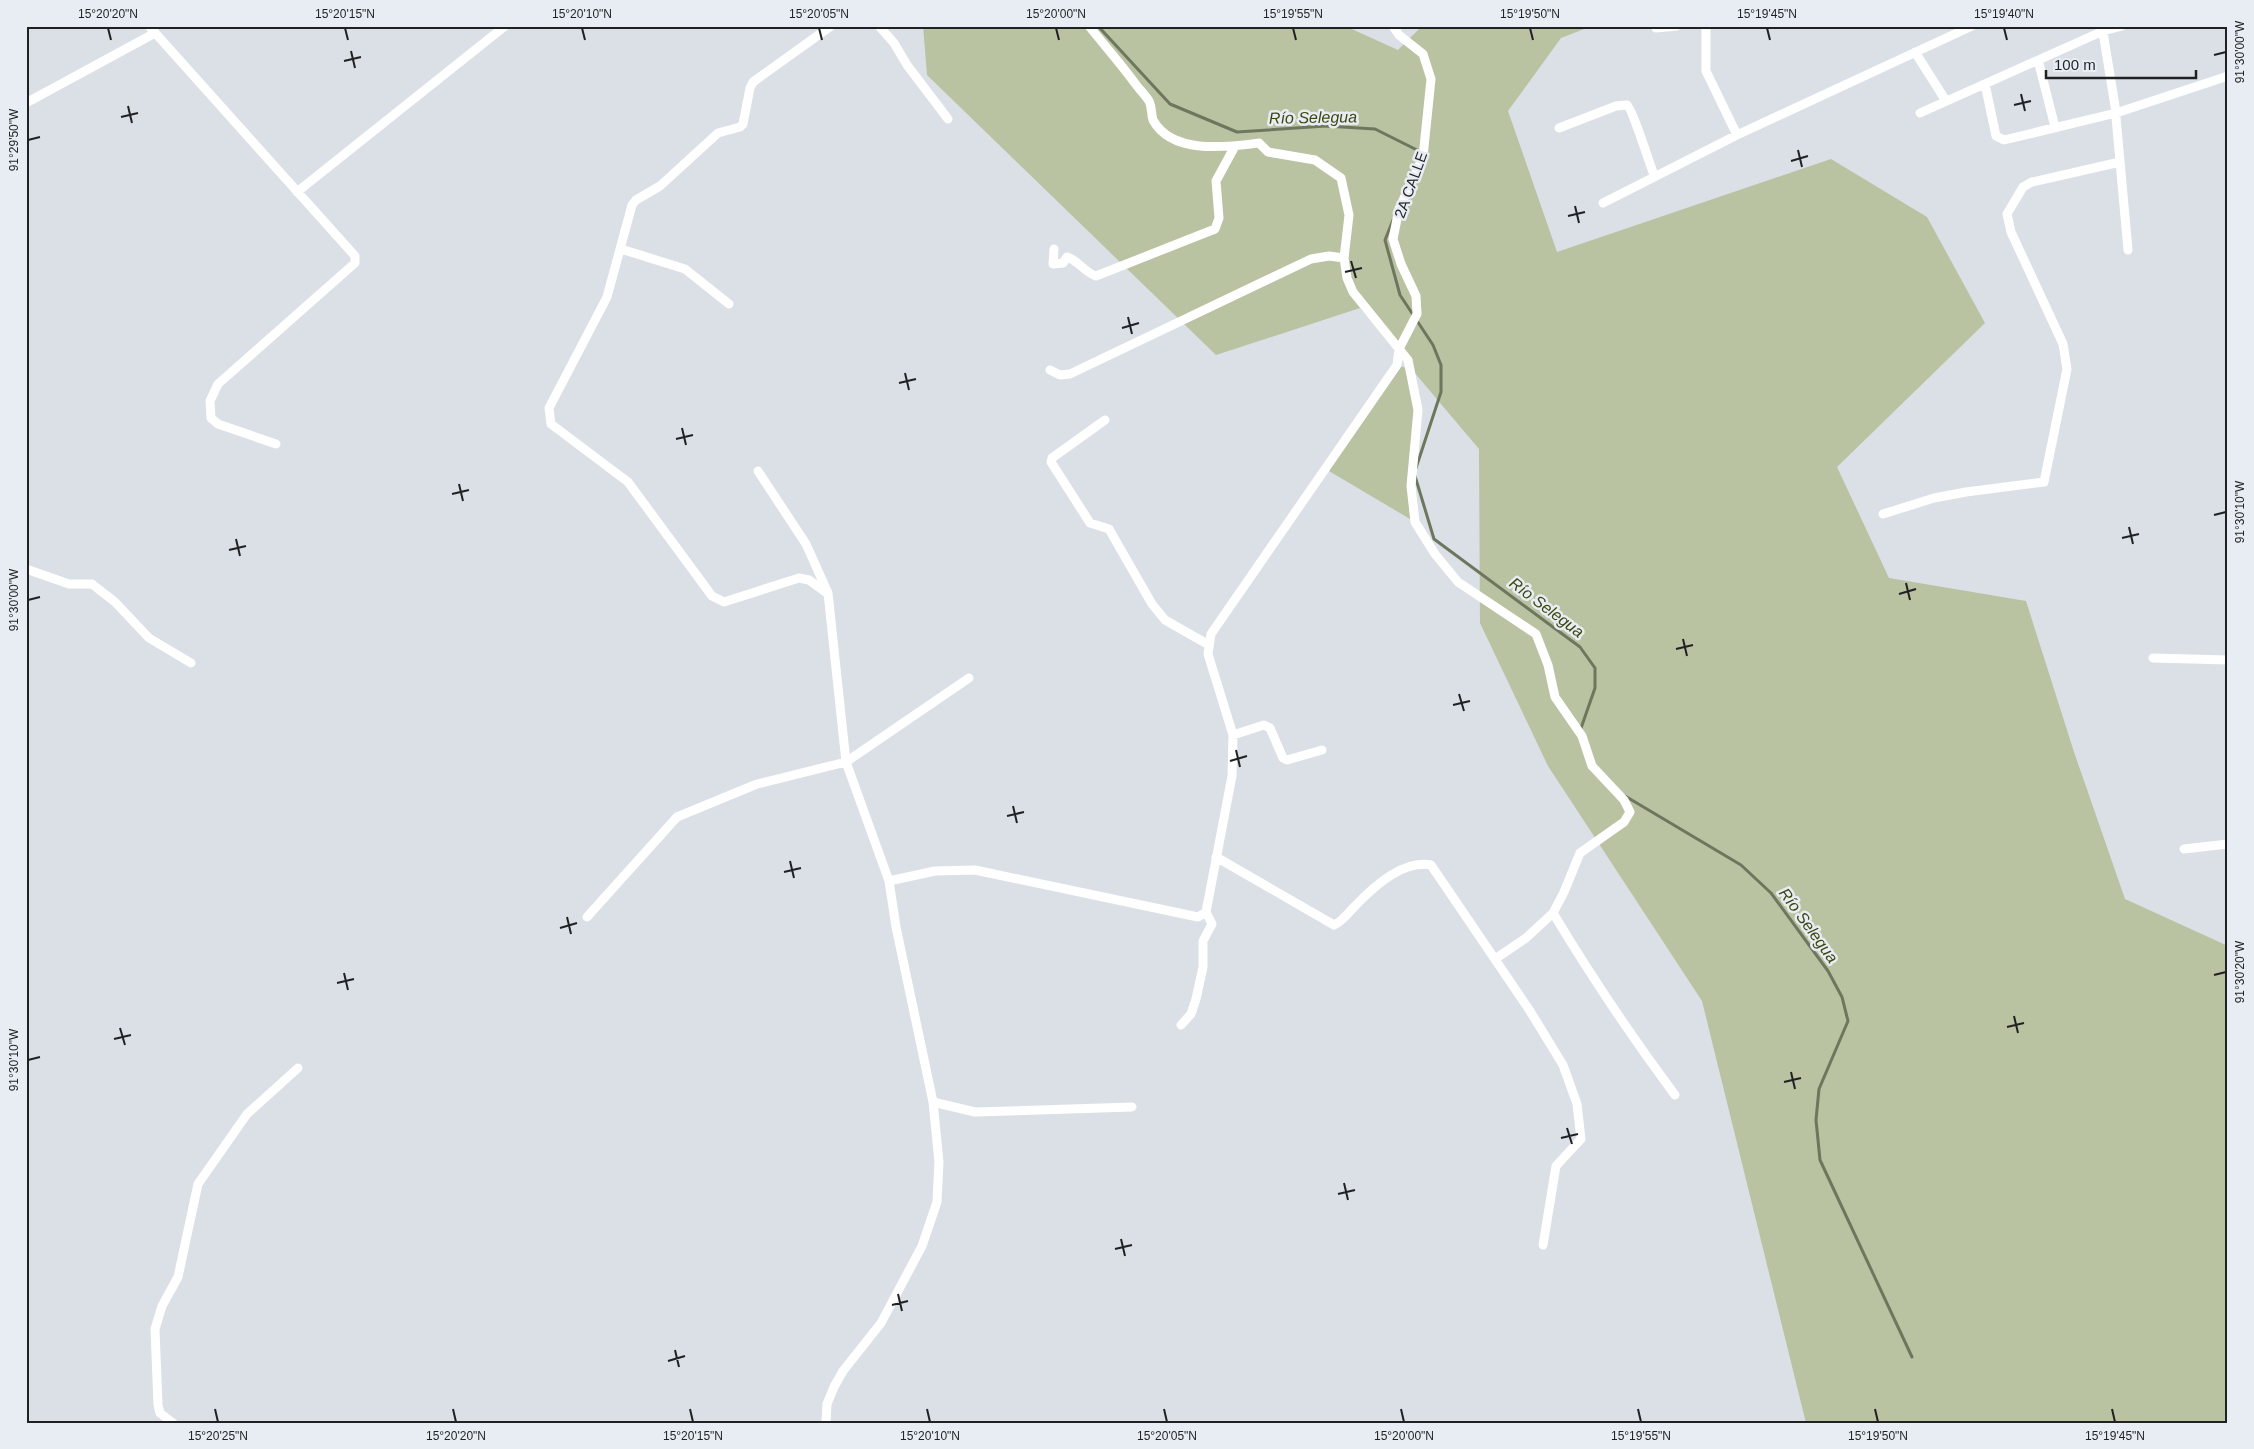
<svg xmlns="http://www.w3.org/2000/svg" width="2254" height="1449" font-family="Arial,sans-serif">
	<rect width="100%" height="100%" fill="#dae0e5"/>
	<path fill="#b9c2a1" d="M923,26H1345L1398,50L1422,26H1592L1561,38L1508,111L1557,252L1831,159L1927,217L1985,323L1837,467L1889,578L2026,601L2074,752L2125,899L2228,946V1423H1806L1702,1001L1548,766L1480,623L1479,449L1360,308L1216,355L927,75Z
		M1397,365L1406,368L1417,407L1412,481L1415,522L1324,468Z"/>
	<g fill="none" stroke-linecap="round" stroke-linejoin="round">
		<path stroke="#6e765e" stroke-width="3" d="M1098,26L1170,104L1237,132L1326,126L1375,129L1421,152
			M1393,220L1385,240L1400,295L1433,345L1441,365V392L1416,468
			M1415,476L1434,539L1580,647L1595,668V688L1580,731
			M1625,796L1741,865L1771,893L1828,971L1842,997L1848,1021L1819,1089L1816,1120L1820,1160L1912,1357"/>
		<path stroke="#fff" stroke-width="9" d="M149,26L355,256V263L218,384L210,401L211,418L218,424L276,444
			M879,26L894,43L907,65L948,119
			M1089,26C1105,46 1122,65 1137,86C1141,91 1146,96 1149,101C1152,107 1151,114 1153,120C1172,155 1227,147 1259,143L1268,152L1315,160L1341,178L1349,215L1344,258L1347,278L1353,292L1408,360L1418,410L1411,486L1415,522L1435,554L1458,582L1536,634L1548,665L1555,697L1582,736L1592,766L1624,800L1630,812L1624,822L1580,853L1564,892L1553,913L1526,938L1495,959
			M1706,26V71L1737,135
			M2102,26L2115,106L2128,250
			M1656,28L1677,26
			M1915,52L1946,101
			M2038,60L2055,127
			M1985,84L1996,136L2004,140L2116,113L2228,76
			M26,103L155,33
			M1920,113L2103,31L2122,26
			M1559,128L1616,106L1627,105C1632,108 1650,165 1654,175
			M297,192L505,26
			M1603,203L1737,135L1972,26
			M621,249L685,269L729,304
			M1054,249L1053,264L1063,263L1067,257C1079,261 1084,272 1096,276L1215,229L1219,218L1216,181L1235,146
			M1050,370L1060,375L1070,374L1311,259L1329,256L1344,258
			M1105,420L1052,458L1051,462L1090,523L1109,529L1152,604L1165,620L1209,645
			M758,471L806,544L828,593L846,762L889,881L896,927L933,1102L939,1162L937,1202L922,1246L881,1323L843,1371L834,1387L827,1404L826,1423
			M1883,514L1934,498L1966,492L2044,482L2067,369L2063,344L2011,232L2007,214L2023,187L2032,182L2120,162
			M26,569L69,584H92L115,602L149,638L191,663
			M827,593L809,580L799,578L724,602L712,596L628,482L551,424L549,408L607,297L632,205L636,200L660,186L718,133L740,127L743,124L750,88L753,82L831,26
			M2153,658L2228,660
			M1233,735L1264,725L1270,728L1283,758L1287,760L1322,750
			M2184,849L2228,844
			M1216,857L1334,925C1342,922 1349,912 1355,906C1373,887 1403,859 1431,865L1530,1011L1563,1065L1577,1104L1581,1139L1556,1166L1543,1245
			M889,881L935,871L975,870L1198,917L1206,912L1232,776L1233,735L1208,654L1211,634L1397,365L1399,349L1417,314L1416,296L1401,264L1393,239L1399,209L1423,157L1431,79L1423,54L1399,35L1393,26
			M1553,913C1591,976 1631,1036 1675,1095
			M587,917L677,817L757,784L846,762L969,678
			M1181,1025L1191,1014L1196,999L1203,967V941L1212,924L1206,912
			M933,1102L975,1112L1132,1107
			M173,1423L160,1413L158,1405L155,1329L162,1306L178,1277L198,1184L247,1114L298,1068"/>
	</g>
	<path fill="none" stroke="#1f2123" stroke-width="2" d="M108,28L111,40M345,28L348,40M582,28L585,40M819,28L822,40M1056,28L1059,40M1293,28L1296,40M1530,28L1533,40M1767,28L1770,40M2004,28L2007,40M351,51L355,68M2214,55L2226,52M344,61L361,57M2021,94L2025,111M2014,105L2031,101M128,106L132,123M121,117L138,113M28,140L40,137M1798,150L1802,167M1791,161L1808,156M1575,206L1579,223M1568,216L1585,212M1351,261L1356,278M1345,272L1362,268M1128,317L1132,334M1122,328L1139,323M905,373L909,390M899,383L916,379M682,428L686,445M676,439L693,435M459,484L463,501M452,494L469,490M2214,515L2226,512M2129,527L2133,544M2122,538L2139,534M236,539L240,556M229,550L246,546M1906,583L1910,600M1899,594L1916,589M28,600L40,597M1683,639L1687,656M1676,649L1693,645M1459,694L1464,711M1453,705L1470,701M1236,750L1240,767M1230,761L1247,756M1013,806L1017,823M1007,816L1024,812M790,861L794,878M784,872L801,868M567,917L571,934M560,928L577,923M344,973L348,990M2214,975L2226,972M337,983L354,979M2014,1016L2018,1033M2007,1027L2024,1023M120,1028L125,1045M114,1039L131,1035M28,1060L40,1057M1791,1072L1795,1089M1784,1082L1801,1078M1567,1128L1572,1144M1561,1138L1578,1134M1344,1183L1348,1200M1338,1194L1355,1190M1121,1239L1125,1256M1115,1249L1132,1245M898,1294L902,1311M892,1305L908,1301M675,1350L679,1367M668,1361L685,1356M215,1409L218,1422M453,1409L456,1422M690,1409L693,1422M927,1409L930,1422M1164,1409L1167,1422M1401,1409L1404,1422M1638,1409L1641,1422M1875,1409L1878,1422M2112,1409L2115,1422"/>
	<g text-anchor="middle" stroke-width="5" stroke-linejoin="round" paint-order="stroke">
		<g font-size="15" fill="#1f2123" stroke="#e7edf3">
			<text transform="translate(1411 185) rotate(-70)" y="5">2A CALLE</text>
		</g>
		<g font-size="16" font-style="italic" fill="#3b460e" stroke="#e7edf3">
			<text transform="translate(1313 117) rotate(-1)" y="6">Río Selegua</text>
			<text transform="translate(1547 607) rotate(37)" y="6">Río Selegua</text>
			<text transform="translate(1809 925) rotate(54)" y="6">Río Selegua</text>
		</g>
	</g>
	<rect width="2254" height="1449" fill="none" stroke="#e7edf3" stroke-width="55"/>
	<path d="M2046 70v8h150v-8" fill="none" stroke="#1f2123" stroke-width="2.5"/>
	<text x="2054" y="70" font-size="15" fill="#1f2123" stroke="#e7edf3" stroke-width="4" paint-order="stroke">100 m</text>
	<rect x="28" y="28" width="2198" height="1394" fill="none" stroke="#1f2123" stroke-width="2"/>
	<g font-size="12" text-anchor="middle" fill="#1f2123">
		<text x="108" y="18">15°20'20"N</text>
		<text x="345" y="18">15°20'15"N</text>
		<text x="582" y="18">15°20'10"N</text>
		<text x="819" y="18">15°20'05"N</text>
		<text x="1056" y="18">15°20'00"N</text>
		<text x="1293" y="18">15°19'55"N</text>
		<text x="1530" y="18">15°19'50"N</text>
		<text x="1767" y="18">15°19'45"N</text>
		<text x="2004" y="18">15°19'40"N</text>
		<text transform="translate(2240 52) rotate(-90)" y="4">91°30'00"W</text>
		<text transform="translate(14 140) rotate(-90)" y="4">91°29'50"W</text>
		<text transform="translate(2240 512) rotate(-90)" y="4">91°30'10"W</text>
		<text transform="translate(14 600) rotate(-90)" y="4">91°30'00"W</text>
		<text transform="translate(2240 972) rotate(-90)" y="4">91°30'20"W</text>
		<text transform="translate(14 1060) rotate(-90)" y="4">91°30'10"W</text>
		<text x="218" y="1440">15°20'25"N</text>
		<text x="456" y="1440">15°20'20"N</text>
		<text x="693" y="1440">15°20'15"N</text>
		<text x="930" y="1440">15°20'10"N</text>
		<text x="1167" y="1440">15°20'05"N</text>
		<text x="1404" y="1440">15°20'00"N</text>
		<text x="1641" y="1440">15°19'55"N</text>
		<text x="1878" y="1440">15°19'50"N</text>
		<text x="2115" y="1440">15°19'45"N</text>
	</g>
</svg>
